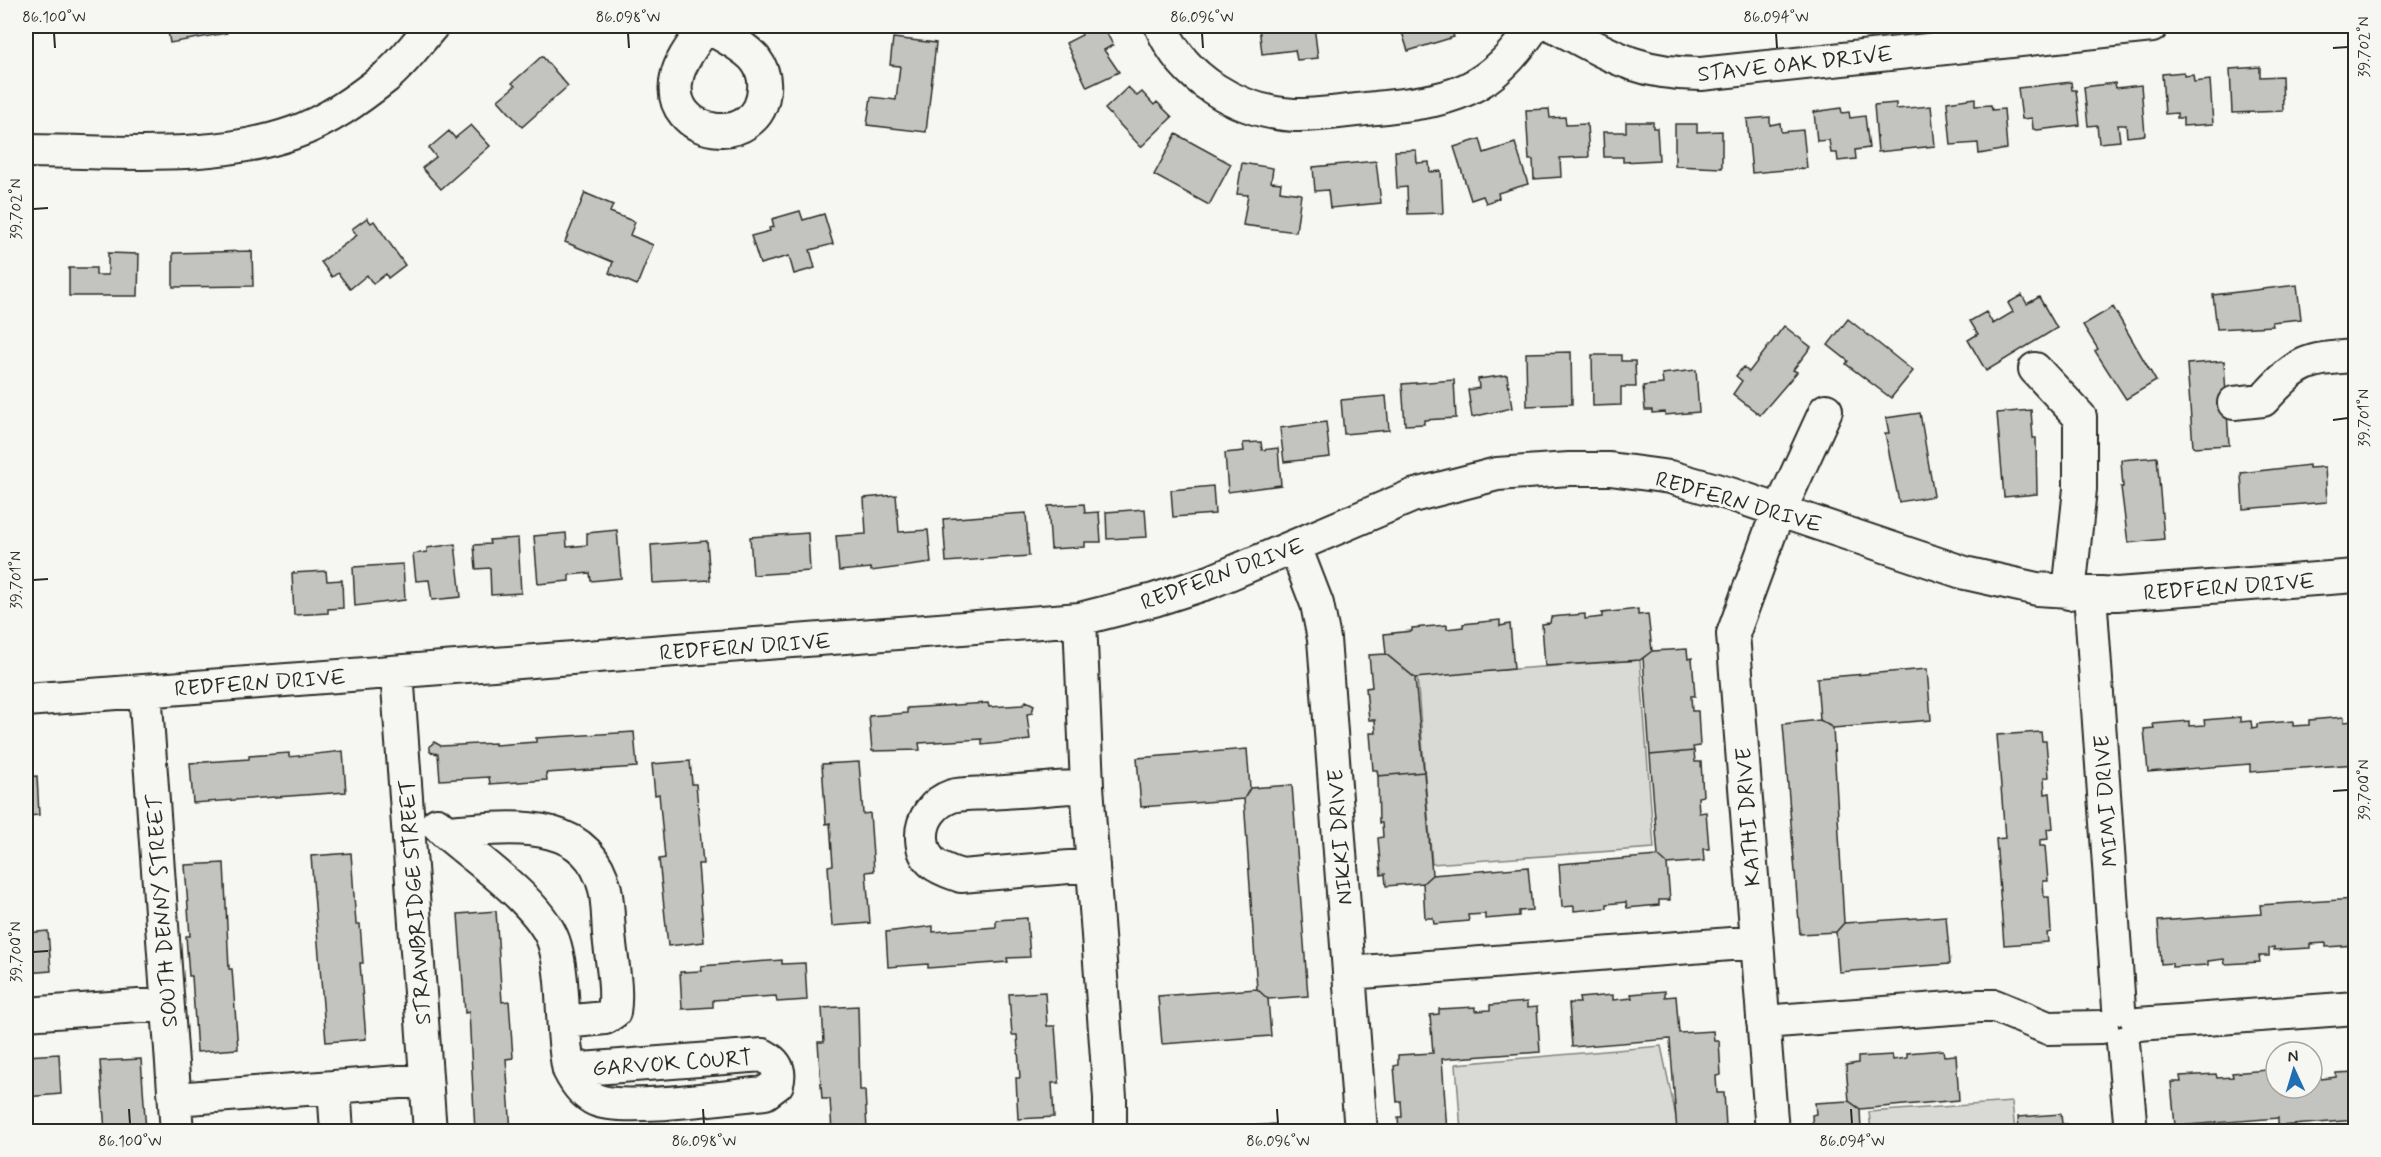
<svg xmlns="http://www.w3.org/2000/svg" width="2381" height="1157" font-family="Mynerve,sans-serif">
	<rect width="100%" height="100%" fill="#f6f6f2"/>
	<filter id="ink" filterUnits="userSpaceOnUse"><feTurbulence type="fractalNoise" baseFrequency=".0167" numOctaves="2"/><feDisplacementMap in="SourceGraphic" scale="12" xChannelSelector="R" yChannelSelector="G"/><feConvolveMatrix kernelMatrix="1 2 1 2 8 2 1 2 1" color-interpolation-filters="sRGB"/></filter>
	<g filter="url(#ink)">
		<path fill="#d9d9d5" stroke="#828280" stroke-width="1.5" d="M1640,660L1654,848L1432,864L1417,676Z
			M1661,1046L1679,1131H1461L1456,1064Z
			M2012,1102L2015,1131H1871L1869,1112Z"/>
		<path fill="#c3c3c0" stroke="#2b2b2b" stroke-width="1.5" d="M167,26H226L227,33L170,43Z
			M1078,26H1103L1113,45L1104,50L1119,72L1087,87L1066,43L1082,35Z
			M1259,26H1314L1318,58L1297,60L1295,50L1262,54Z
			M1400,26H1450L1454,37L1408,51Z
			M893,38L936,43L926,132L867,125L871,97L896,100L900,66L890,65Z
			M542,56L568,86L522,127L498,100L515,86L512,83Z
			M2260,67V77L2282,76L2283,111L2232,113L2230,69Z
			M2184,72V76L2193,75L2194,82L2210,80L2213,124L2183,126V118H2177V113L2165,114L2162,74Z
			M2071,82L2072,90H2076L2080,125L2037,130L2033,129L2032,118L2022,119L2018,88Z
			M2115,83L2116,88L2141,85L2145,135L2127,137L2126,125H2118L2120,141L2099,143L2097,125L2088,126L2084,87Z
			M1128,87L1137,96L1142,92L1154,105L1157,102L1172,117L1141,147L1105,109Z
			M1975,98V106L1991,105L1992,110L2004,109L2007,149L1979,154L1978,143L1951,145L1947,102Z
			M1896,103V109L1931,106L1935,146L1878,152L1874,105Z
			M1841,108L1842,113L1849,112L1850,118L1865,116L1869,148L1855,150L1856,159L1838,161L1837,153H1831L1829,140L1817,141L1814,112Z
			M1549,109L1550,118L1565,117L1566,125L1587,124L1589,157L1560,158L1561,177L1534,179L1533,160H1529L1526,110Z
			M1770,117V125L1780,123L1781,132L1803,130L1807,168L1752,173L1747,119Z
			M1626,122H1653V128H1657L1659,160L1623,162V157H1604L1603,132H1626Z
			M1675,124H1697V132L1722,131V168L1675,166Z
			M471,125L490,146L441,189L422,168L436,157L429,148L449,131L455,138Z
			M1176,134L1231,164L1209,205L1154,175Z
			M1480,139L1484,153L1515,143L1528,184L1498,193L1499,198L1486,203L1483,196L1471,200L1454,147Z
			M1416,150L1417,163L1429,162L1430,172L1441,171L1443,213L1408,214L1407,187L1397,188L1395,151Z
			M1376,161L1381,203L1330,208L1328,190L1315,191L1313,167Z
			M1242,163L1273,168L1271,182L1281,183L1280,191L1301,194L1296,232L1243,225L1248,195L1237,194Z
			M585,193L613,205L610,212L635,222L630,235L653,245L637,285L609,273L613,262L565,242Z
			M800,211L803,220L824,214L833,244L810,250L815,268L794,274L789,256L760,264L751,236L770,231L769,228L774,227L772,219Z
			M367,218L371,223L374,221L405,265L388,278L386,274L373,284L367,275L350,289L338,273L332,277L321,262L357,235L352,229Z
			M252,251L253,286L173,287V253Z
			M108,253L139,254L138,296H69V268H96V275H108Z
			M2297,285L2301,319L2272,322L2273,326L2217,329L2213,295Z
			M2022,295L2027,304L2039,297L2057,328L1986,371L1968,340L1978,334L1970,321L1986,312L1993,324L2013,312L2008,303Z
			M2113,307L2156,381L2126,399L2095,351L2098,349L2083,325Z
			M1848,319L1913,371L1891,398L1846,364L1848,361L1828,345Z
			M1784,326L1811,347L1793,370L1797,372L1760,415L1733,394L1742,381L1736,376L1743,367L1749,372Z
			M1571,352L1572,404L1527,406L1526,353Z
			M1592,355H1621V361H1635L1636,387H1621V405L1593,406Z
			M2224,361L2229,445L2193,447L2187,364Z
			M1696,370L1699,412L1665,415V412L1652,413V410H1645L1643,386L1663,384L1662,374Z
			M1507,375L1512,408L1472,417L1468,390L1479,388L1478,379Z
			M1454,380L1456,418L1424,420V424L1405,425L1402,384Z
			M1386,396L1389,430L1344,434L1341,400Z
			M2031,410L2033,438H2036L2037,494L2004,497L1997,413Z
			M1920,413L1934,496L1899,502L1885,433H1889L1886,418Z
			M1326,422L1330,457L1284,462L1280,428Z
			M1261,442L1262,450L1278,448L1281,485L1228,492L1225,453L1244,451L1243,443Z
			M2157,457L2164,539L2128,543L2121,487H2123L2121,460Z
			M2309,465V468L2325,467L2327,502L2243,509L2241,473Z
			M1213,486L1215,514L1173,517L1171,490Z
			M896,495L899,532L928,530L931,563L871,571V568L839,571L836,536L866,534L864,498Z
			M1084,504L1085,513L1099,512L1101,542H1085V547L1051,549L1048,506Z
			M1145,509L1147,537L1107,539L1106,512Z
			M1026,513L1029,556L946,562L943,519Z
			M617,530L621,578L591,581L590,573L569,575V581L538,584L534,536L566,533L567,547L587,545V533Z
			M808,533L810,571L753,575L750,537Z
			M518,538L521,593L491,595L490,568L476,569L474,545L490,544L489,540Z
			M707,541L710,580L653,583L651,545Z
			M455,544L461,597L432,600L429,580L416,581L413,554L427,552V548Z
			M403,564L405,600L355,606L353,567Z
			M326,571L327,581L342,580L343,608L328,609V613L294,615L292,573Z
			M1638,609V615L1648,614L1652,651L1640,660L1545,666L1542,624L1550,623L1551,617L1585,614V619L1602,617V613Z
			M1500,620V626L1510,624L1514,669L1415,678L1386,654L1384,634L1412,631V628L1447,625V629L1463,627V624Z
			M1687,649L1688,659L1692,658L1695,696H1691L1692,711H1698L1700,746L1693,747L1694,751L1650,755L1643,658L1652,651Z
			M1386,654L1415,678L1424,772L1378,776L1377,770H1373L1370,733H1376L1375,720H1369L1366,688L1372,687L1369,655Z
			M1927,669L1931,720L1833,728L1820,720L1817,678Z
			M1026,701L1034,705L1032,713L1027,714L1030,740L982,745V739L919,743L920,750L872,751L869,716L907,713V708L988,703L989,707L1023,705Z
			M2240,717V722L2251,721L2252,728L2257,727V724L2293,721V726L2309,725V720L2344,717V722L2354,721L2356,764L2250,772V764L2148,772L2144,729L2154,728L2153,724L2189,721V726L2205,725L2204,720Z
			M1820,720L1833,728L1844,923L1836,932L1800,934L1783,724Z
			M634,732L637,767L546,773L547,780L490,784L489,777L440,780L438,754L430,752V746L434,742L441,746L495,743V745L536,742V738Z
			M2041,732L2042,741H2046L2049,777L2044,778L2045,794L2050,793L2053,828L2047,829L2048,839L2040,840V846H2045L2048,881H2043L2044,897H2049L2051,932L2047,933L2048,942L2004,945L1996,839L2005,838L1997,735Z
			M1247,749L1250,788L1244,799L1141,807L1137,758Z
			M343,751L346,792L193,803L190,763L249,759V756L289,753V757Z
			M1694,751L1695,762H1701L1703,796L1698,797L1699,813L1706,812L1709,849H1703L1704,861L1667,864L1658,856L1650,755Z
			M690,761L692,784H696L703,864H698L704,942L668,946L659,859L665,858L659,794L655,795L652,764Z
			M859,762L863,814L870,813L874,871L866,872L870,923L832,926L828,866L833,865L830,823L826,824L822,764Z
			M1424,772L1432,875L1423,883L1386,886L1385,874L1381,875L1378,838L1383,837L1382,823H1379L1378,776Z
			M37,776L39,815L26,816V777Z
			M1292,785L1308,996L1268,999L1257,989L1244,799L1250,788Z
			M351,853L356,924H360L363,963H360L366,1039L326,1042L311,856Z
			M1658,856L1667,864L1670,900H1659V905L1627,908L1626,902L1607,904V908L1574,911V906L1562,907L1559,864Z
			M224,863L229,969H232L238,1049L197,1052L192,976H189L186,936H190L185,865Z
			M1528,867L1532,910L1519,911V916L1485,919V914L1468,915L1469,921L1434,924L1433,918H1425L1423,883L1432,875Z
			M2356,899V945L2326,947V943L2310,944V948L2274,950V947L2269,948V956H2259L2260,962L2225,964L2224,959L2208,961V965L2172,967V963L2161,964L2158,921L2261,914L2260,905Z
			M496,911L502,1002L509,1001L513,1058L506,1059L511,1132H475L469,1012L465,1013L458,914Z
			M1946,916L1950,964L1839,972L1836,932L1844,923Z
			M1027,918L1030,957L1007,958L1008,962L928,968V964L888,967L886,932L933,926V932L996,927V920Z
			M48,931L51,971L26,973V933Z
			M782,960V964L805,963L807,1000L777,1002L776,996L713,1000V1007L682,1009L680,972L702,971L701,966Z
			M1257,989L1268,999L1271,1036L1162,1044L1158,996Z
			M1665,991V997L1676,996L1679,1033L1713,1031L1714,1041H1719L1721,1075L1716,1076L1717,1093H1724L1726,1126L1719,1127L1720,1132H1677L1670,1039L1572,1047L1569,1003H1580L1579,998L1613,995V1000L1632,998L1631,994Z
			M1045,992L1047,1026H1055L1059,1083H1052L1054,1117L1018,1119L1016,1078H1020L1017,1035H1012L1009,994Z
			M1527,1002V1008L1537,1007L1540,1052L1442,1059L1447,1132H1399L1398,1117H1402L1401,1101L1397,1102L1394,1066L1398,1065V1055L1433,1053L1430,1015L1439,1014V1009L1475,1007V1011L1490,1010V1005Z
			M858,1006L860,1090H865L867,1131L832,1132L830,1099H822L818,1042H824L822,1008Z
			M1943,1050L1944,1056L1956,1055L1959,1100L1860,1109L1849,1101L1846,1065L1858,1063V1057L1892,1055L1893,1060L1907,1058V1053Z
			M59,1054L61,1094L26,1097V1056Z
			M141,1059L146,1132H105L100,1061Z
			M2267,1070L2268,1074H2276V1088H2312V1075H2320L2321,1079L2336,1077V1073L2356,1072V1120L2278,1126V1118L2175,1126L2171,1082H2181L2180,1076L2216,1074L2217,1078L2233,1077L2232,1073Z
			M1849,1101L1860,1109L1861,1132H1813L1812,1115L1816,1114L1815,1103Z
			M2061,1114L2062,1124H2067V1132H2019L2018,1117Z
			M1275,1124L1276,1132H1175Z"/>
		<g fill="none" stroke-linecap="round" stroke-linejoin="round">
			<g stroke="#2b2b2b" stroke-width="36">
				<path id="minor" d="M706,26C696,41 680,60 677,77C663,138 761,152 764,89C765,79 762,68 755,59C743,45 722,36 706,26
					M1161,26C1183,79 1238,112 1294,115C1321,116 1349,110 1376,108C1411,104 1446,102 1477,84C1502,69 1518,49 1534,26
					M1555,26C1610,55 1637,74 1701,74L2152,26
					M26,151C113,151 210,162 293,133C328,121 358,99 386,77C404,62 417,43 432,26
					M2035,369L2080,417V489L2069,593
					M2234,403L2263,400C2298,362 2304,359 2356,356
					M1295,547L1317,604L1324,639L1361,1132
					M2090,594L2119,1008
					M1080,619L1087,786L1110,1098V1132
					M397,672L430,1132
					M145,691L177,1132
					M26,700L1080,619L1154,600L1210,582L1412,496L1497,474L1569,469H1610L1670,477L1730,494L1965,573L2037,589L2117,594L2356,576
					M1087,786C1054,788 1022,791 989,793C978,794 963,793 952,796C934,802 921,819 922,838C923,865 942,869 961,876L1093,865
					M437,824L445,832C504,829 586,812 605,889C608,903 608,919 609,934C611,959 618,988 614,1012L605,1018L564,1022
					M445,832C477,860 545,906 555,946C566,986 560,1030 569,1070C575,1082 583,1094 596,1100C623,1112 730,1096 765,1093L777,1084C781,1070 776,1062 763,1055L569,1070
					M1349,973L1757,942
					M26,1014L167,1004
					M1763,1022L1979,1006H1995L2048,1028L2102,1027
					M2138,1024L2356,1008
					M2123,1043L2131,1132
					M334,1087L337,1132
					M175,1099L426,1080
					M1772,1132L1733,634L1771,530L1826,410"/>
			</g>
			<use href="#minor" stroke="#f6f6f2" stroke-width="32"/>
		</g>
	</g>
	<path fill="none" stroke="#2b2b2b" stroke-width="2" d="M54,33L55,48M628,33L629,48M1202,33L1203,48M1776,33L1777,48M2333,48L2348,47M33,209L48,208M2333,420L2348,418M33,580L48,579M2333,791L2348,790M33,952L48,951M129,1109L130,1124M703,1109L704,1124M1277,1109L1278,1124M1851,1109L1852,1124"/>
	<g text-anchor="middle" stroke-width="6" stroke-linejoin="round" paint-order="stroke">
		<g font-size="22" fill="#2b2b2b" stroke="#f6f6f2">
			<text transform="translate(1795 63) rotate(-6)" y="8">STAVE OAK DRIVE</text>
			<text transform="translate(1739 501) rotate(16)" y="8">REDFERN DRIVE</text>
			<text transform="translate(1222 573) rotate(-20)" y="8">REDFERN DRIVE</text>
			<text transform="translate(2229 586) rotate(-4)" y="8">REDFERN DRIVE</text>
			<text transform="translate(745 646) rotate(-4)" y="8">REDFERN DRIVE</text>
			<text transform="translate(260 682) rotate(-4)" y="8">REDFERN DRIVE</text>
			<text transform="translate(2105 801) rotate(-94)" y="8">MIMI DRIVE</text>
			<text transform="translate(1747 817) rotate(-94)" y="8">KATHI DRIVE</text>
			<text transform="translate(1339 837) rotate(-94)" y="8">NIKKI DRIVE</text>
			<text transform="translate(414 902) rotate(-94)" y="8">STRAWBRIDGE STREET</text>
			<text transform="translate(161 911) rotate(-94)" y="8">SOUTH DENNY STREET</text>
			<text transform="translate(672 1062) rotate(-4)" y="8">GARVOK COURT</text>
		</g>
	</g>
	<rect width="2381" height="1157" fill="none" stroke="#f6f6f2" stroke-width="66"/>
	<g transform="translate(2294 1070) rotate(356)"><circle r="28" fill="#f6f6f2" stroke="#a5a5a2" stroke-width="1.5"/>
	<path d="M0-4.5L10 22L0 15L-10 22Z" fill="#1f6fb2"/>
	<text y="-9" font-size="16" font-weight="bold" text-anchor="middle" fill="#2b2b2b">N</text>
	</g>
	<rect x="33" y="33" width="2315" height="1091" fill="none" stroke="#2b2b2b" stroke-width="2"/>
	<g font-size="15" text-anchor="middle" fill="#2b2b2b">
		<text x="54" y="22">86.100°W</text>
		<text x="628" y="22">86.098°W</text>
		<text x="1202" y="22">86.096°W</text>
		<text x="1776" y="22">86.094°W</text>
		<text transform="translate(2364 47) rotate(-90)" y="5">39.702°N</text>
		<text transform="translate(16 209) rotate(-90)" y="5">39.702°N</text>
		<text transform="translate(2364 418) rotate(-90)" y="5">39.701°N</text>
		<text transform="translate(16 580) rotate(-90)" y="5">39.701°N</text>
		<text transform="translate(2364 790) rotate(-90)" y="5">39.700°N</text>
		<text transform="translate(16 952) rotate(-90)" y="5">39.700°N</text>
		<text x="130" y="1146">86.100°W</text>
		<text x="704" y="1146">86.098°W</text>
		<text x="1278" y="1146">86.096°W</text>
		<text x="1852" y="1146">86.094°W</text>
	</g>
</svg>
